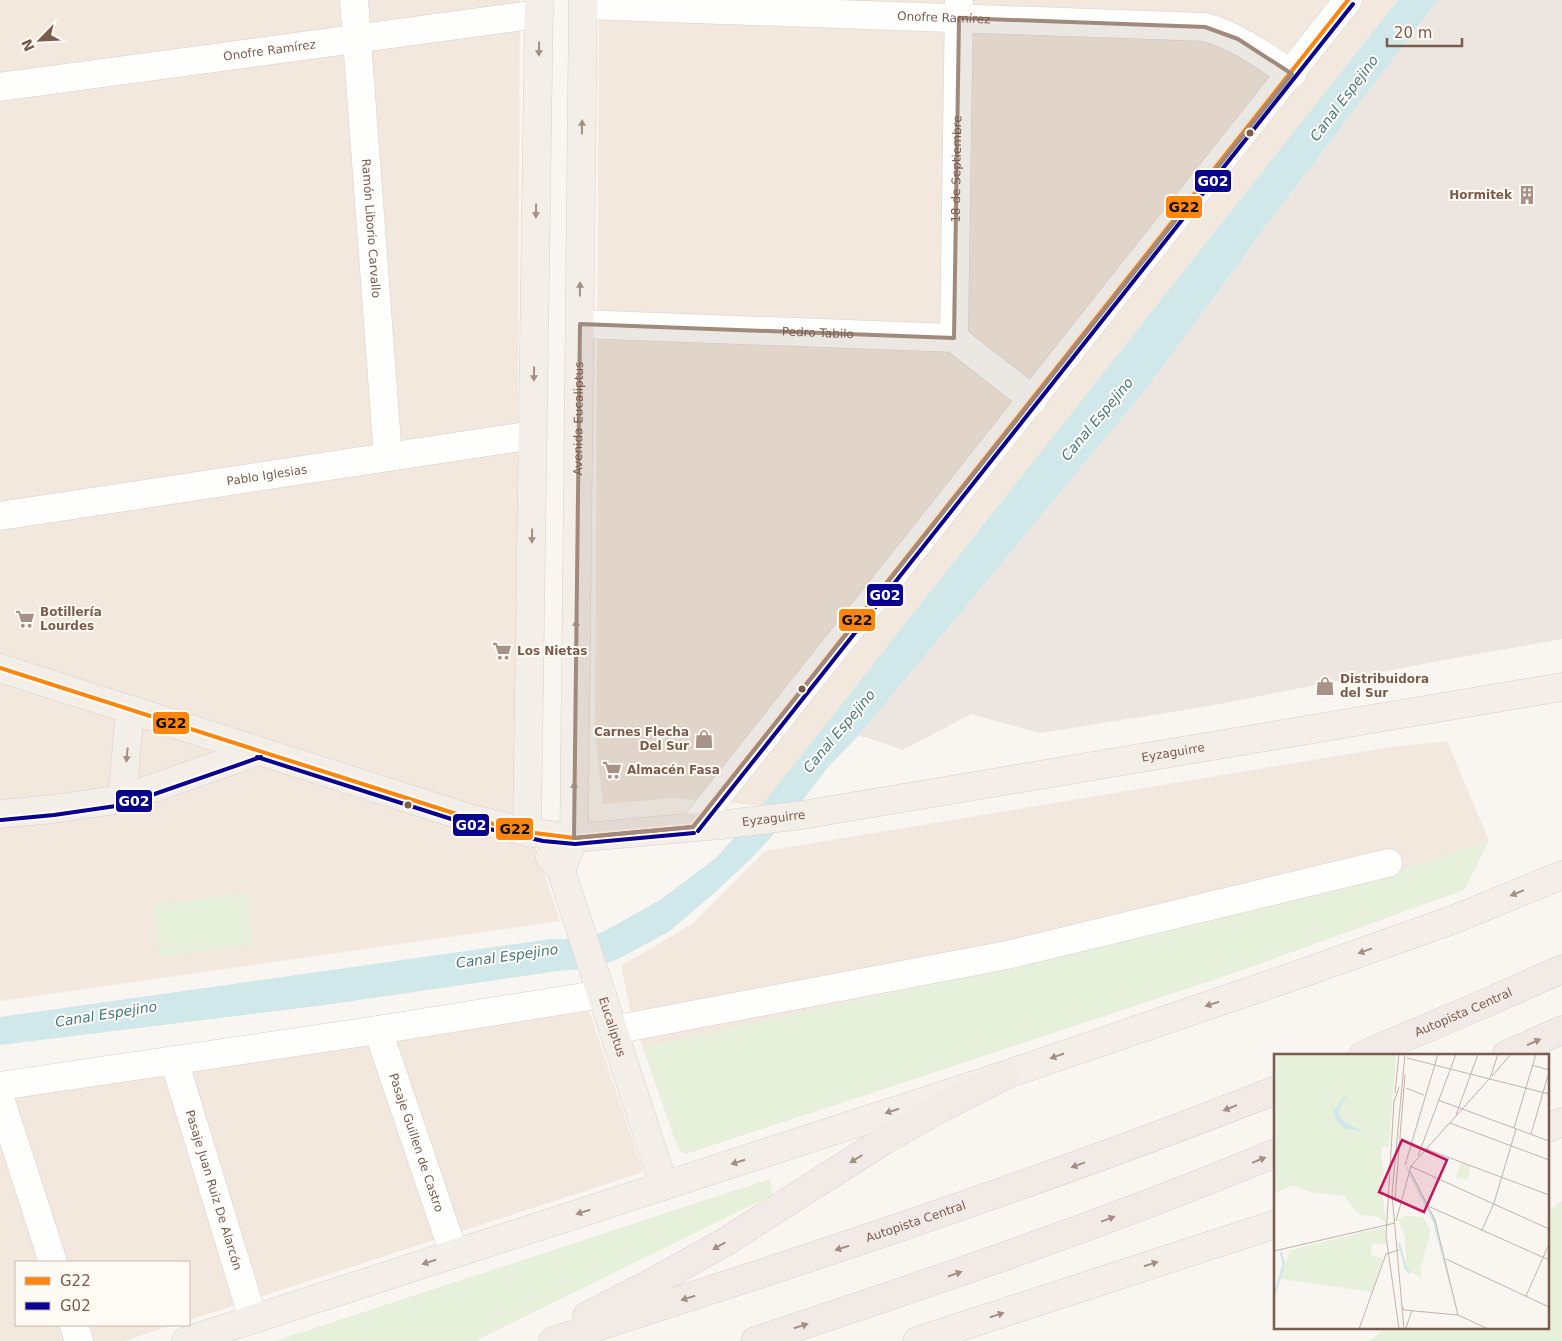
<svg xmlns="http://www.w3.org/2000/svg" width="1562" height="1341" font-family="'DejaVu Sans',sans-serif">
	<rect width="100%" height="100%" fill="#f9f5f0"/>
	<path fill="#f2e8de" d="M0,0H520L516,789L560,921L0,1001Z
		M599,0H1398L762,806L675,798L603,804L595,736Z
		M1447,741L1489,841L1379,878L1091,948L643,1048L632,1017L621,966L692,924L765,851L1391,747Z
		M589,1011L643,1172L189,1320V1262H16V1325H173L124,1341H0V1097Z"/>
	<path fill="#ede5e0" d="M1438,0H1562V639L1444,660L1209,706L1040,733L971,714L903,750L859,735L1147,388L1272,218Z"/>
	<path fill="#e7f0db" d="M1489,841L1464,890L1217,979L686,1154L678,1149L643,1048L1091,948L1379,878Z
		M247,893L253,945L160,957L153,905Z
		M770,1179L772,1195L475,1341H275Z
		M1562,1201V1341H1369L1388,1327H1548V1211Z"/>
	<path fill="#d0e8ea" d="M1398,0H1438L1272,218L1147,388L859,735L829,766L792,814L751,859L714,893L670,931L618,959L594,968L558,971L325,1005L0,1045V1017L551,939H585L605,931L660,900L716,858L751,819Z"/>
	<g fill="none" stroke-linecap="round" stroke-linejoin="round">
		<g stroke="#d7d1cb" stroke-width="29">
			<g id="minor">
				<path id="s1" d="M354,0L388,457"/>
				<path id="s2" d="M583,5L1205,27C1237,36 1264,56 1292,74"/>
				<path id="s3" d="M0,87L539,14"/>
				<path id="s4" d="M580,324L954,338L1033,400"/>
				<path id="s5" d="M954,338L959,0"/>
				<path id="s6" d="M0,516L533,435"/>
				<path d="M693,827L1348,0"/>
				<path id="s7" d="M378,1030L454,1254"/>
				<path d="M613,1030L1007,955L1388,863"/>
				<path id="s8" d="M174,1060L253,1319"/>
				<path d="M0,1086L378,1030L602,994"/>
				<path d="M0,1098L53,1262"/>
				<path d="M74,1325L79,1341"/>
			</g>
		</g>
		<g stroke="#dad1cc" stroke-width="29">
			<g id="major">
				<path id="s9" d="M0,668L469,818L527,832L574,838L720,825L802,815L1562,687"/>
				<path d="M122,799L130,710"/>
				<path d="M0,814L53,809L122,799L259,751"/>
				<path d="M527,832L539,0"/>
				<path id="s10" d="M550,857L561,870L664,1186"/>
				<path id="s11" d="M561,870L574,838L583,0"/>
				<path d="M1548,1128L1562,1122"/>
				<path d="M186,1341L1005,1075L1303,973L1455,919L1562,875"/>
				<path d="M917,1341L1276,1224"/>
			</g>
		</g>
		<g stroke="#dad1cc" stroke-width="29">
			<g id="highway">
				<path id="s12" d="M1363,1055L1479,1006L1562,969"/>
				<path d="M1506,1055L1562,1030"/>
				<path d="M587,1316L646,1286L725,1242L883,1141L943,1107L1005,1075"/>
				<path id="s13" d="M553,1341C796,1263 1038,1184 1276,1090"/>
				<path d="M755,1341C930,1283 1105,1224 1276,1153"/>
			</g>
		</g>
		<use href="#minor" stroke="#fefefd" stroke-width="28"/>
		<use href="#major" stroke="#f3eee8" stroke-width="28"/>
		<use href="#highway" stroke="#f2eae7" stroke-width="28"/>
		<g stroke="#fffaf3" stroke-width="8">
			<path id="bus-1" d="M0,668L469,818L527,832L574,838L693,827
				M693,827L1348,0"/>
		</g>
		<g stroke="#fffaf3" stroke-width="8">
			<path id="bus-2" d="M257,757L467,824L543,841L575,844L694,833
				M1,820L54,815L123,805L261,757
				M698,831L1353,4"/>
		</g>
		<use href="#bus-1" stroke="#fc850d" stroke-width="4"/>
		<use href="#bus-2" stroke="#09028f" stroke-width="4"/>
	</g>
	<defs><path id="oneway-solid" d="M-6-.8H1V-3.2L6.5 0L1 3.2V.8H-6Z" transform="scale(1.25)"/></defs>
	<g fill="#a48f83">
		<use href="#oneway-solid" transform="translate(539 49) rotate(91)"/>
		<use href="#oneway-solid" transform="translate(582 127) rotate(-89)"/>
		<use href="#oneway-solid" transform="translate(536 211) rotate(91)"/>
		<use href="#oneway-solid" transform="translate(580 289) rotate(-89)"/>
		<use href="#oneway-solid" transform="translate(534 374) rotate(91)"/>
		<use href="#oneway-solid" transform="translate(532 536) rotate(91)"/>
		<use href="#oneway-solid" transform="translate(576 627) rotate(-89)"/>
		<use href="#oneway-solid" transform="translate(127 755) rotate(95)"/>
		<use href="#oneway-solid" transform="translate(574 789) rotate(-89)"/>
		<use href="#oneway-solid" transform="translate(1517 893) rotate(158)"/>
		<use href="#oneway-solid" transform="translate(1365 951) rotate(160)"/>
		<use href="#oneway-solid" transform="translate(1212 1004) rotate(162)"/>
		<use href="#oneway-solid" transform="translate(1057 1056) rotate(161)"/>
		<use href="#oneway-solid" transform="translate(892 1111) rotate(162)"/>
		<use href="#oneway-solid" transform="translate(738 1162) rotate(162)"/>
		<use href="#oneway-solid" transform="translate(583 1212) rotate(162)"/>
		<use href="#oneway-solid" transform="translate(429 1262) rotate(162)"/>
		<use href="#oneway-solid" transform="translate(1151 1264) rotate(-18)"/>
		<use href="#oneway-solid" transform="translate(997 1315) rotate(-18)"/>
	</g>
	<g fill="#a48e83">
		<use href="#oneway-solid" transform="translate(1534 1042) rotate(-24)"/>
		<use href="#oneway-solid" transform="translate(1230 1108) rotate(158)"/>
		<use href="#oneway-solid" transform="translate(856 1159) rotate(148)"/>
		<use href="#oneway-solid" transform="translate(1259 1160) rotate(-22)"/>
		<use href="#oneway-solid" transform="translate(1078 1165) rotate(160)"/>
		<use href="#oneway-solid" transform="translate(1108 1219) rotate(-20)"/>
		<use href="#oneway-solid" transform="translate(719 1246) rotate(150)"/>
		<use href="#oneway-solid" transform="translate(842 1248) rotate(162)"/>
		<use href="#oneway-solid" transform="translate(955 1274) rotate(-19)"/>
		<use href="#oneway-solid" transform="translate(688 1298) rotate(162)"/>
		<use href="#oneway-solid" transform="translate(801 1326) rotate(-18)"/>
	</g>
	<path fill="#9f8a7d" fill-opacity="0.2" stroke="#9f8a7d" stroke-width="4" stroke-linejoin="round" d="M959,18L1205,27L1238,39L1292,74L693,827L574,838L580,324L954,338Z"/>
	<defs>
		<g id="building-bare" transform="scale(1.5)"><path d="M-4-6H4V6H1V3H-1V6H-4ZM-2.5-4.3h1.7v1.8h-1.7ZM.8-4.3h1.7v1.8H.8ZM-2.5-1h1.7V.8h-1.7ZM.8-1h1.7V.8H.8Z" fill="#a69286" stroke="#fffaf3" stroke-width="2.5" paint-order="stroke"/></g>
		<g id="supermarket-bare" transform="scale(1.5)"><path d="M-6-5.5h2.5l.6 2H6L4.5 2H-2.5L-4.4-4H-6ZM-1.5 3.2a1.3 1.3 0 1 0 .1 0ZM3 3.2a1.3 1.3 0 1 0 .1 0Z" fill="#a69286" stroke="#fffaf3" stroke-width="2.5" paint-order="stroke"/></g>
		<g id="shop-bare" transform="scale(1.5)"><path d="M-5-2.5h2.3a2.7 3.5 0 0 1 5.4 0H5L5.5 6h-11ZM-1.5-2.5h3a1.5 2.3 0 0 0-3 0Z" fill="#a69286" stroke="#fffaf3" stroke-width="2.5" paint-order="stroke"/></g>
	</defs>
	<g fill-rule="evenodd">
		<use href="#building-bare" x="1527" y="195"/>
		<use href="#supermarket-bare" x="25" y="619"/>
		<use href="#supermarket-bare" x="502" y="651"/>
		<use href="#shop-bare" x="1325" y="686"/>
		<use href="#shop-bare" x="704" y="739"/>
		<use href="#supermarket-bare" x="612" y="770"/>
	</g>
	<g fill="#7a5c4d" stroke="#fffaf3" stroke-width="2">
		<circle cx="1250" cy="133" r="4.5"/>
		<circle cx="802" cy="689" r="4.5"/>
		<circle cx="408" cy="805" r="4.5"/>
	</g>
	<g text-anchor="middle" stroke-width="4" stroke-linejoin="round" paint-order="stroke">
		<g font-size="12" fill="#7a5c4d" stroke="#fffaf3">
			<text dy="4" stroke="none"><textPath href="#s2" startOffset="361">Onofre Ramírez</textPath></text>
			<text dy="4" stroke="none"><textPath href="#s3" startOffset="272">Onofre Ramírez</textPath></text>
			<text dy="4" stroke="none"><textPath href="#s5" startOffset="169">18 de Septiembre</textPath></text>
			<text dy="4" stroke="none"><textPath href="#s1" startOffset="229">Ramón Liborio Carvallo</textPath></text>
			<text dy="4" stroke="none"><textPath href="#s4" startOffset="238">Pedro Tabilo</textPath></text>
			<text dy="4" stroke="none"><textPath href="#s11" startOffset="454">Avenida Eucaliptus</textPath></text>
			<text dy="4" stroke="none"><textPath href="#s6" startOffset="270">Pablo Iglesias</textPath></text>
			<text dy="4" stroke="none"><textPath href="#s9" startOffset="1205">Eyzaguirre</textPath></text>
			<text dy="4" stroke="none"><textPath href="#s9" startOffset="800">Eyzaguirre</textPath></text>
			<text dy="4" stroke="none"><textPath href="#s12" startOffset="109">Autopista Central</textPath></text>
			<text dy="4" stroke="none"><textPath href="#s10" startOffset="182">Eucaliptus</textPath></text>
			<text dy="4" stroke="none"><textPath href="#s7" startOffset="119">Pasaje Guillen de Castro</textPath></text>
			<text dy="4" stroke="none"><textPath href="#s8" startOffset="136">Pasaje Juan Ruiz De Alarcón</textPath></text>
			<text dy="4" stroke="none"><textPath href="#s13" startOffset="382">Autopista Central</textPath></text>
		</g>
		<g font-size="12" font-weight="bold" fill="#7a5c4d" stroke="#fffaf3" text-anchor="start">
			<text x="1512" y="199" text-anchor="end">Hormitek</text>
			<text x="40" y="616">Botillería<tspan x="40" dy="14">Lourdes</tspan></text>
			<text x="517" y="655">Los Nietas</text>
			<text x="1340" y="683">Distribuidora<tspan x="1340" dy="14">del Sur</tspan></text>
			<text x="689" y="736" text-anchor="end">Carnes Flecha<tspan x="689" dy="14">Del Sur</tspan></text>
			<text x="627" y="774">Almacén Fasa</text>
		</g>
		<g font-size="14" font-style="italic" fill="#437c86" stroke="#fffaf3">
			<text transform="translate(1344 98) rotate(-53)" y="5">Canal Espejino</text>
			<text transform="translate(1097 419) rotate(-50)" y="5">Canal Espejino</text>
			<text transform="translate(839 731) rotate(-50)" y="5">Canal Espejino</text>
			<text transform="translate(507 956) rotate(-8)" y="5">Canal Espejino</text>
			<text transform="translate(106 1014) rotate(-9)" y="5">Canal Espejino</text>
		</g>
	</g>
	<g transform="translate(1274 1054)">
		<rect width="275" height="275" fill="#f9f5f0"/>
		<path d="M0,1H122L115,93H107L110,121L106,123L112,169L104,163L86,161L70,142L36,138L20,131L0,139ZM187,109L197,112L193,126L182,123ZM131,162L149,163L157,177L146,216L148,224L132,215L131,182L124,166ZM111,173L112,190L98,189L97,202L109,204L98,238L7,225L16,196Z" fill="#e7f0db"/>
		<path d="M161,12L133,112L161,166L183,260L159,168L132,114ZM73,42L64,58L68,66L87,77L70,74L62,66L59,55L63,54L68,44Z" fill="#d0e8ea"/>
		<path fill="none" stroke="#d0e8ea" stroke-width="2.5" d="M125,189L132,215L136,219M0,242L10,210L7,198"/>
		<path fill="none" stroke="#c2b3aa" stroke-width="1" d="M133,4L275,40M258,11L275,16M218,22L237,0M132,34L150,41M121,39L125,0M164,46L275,87M120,47L112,182L125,275M120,48L125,33M182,61L204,0M176,69L275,106M240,74L262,0M257,80L275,18M152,95L275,141M144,102L182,0M131,111L164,0M136,112L275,175M136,117L161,166L184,261M121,145L131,21M154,152L275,206M122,167L137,112L216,24L224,0M208,176L220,149L242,75M0,197L121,169M172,205L275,253M252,242L275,190M128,252L130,256L184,261L214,275M132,274L138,256M85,275L112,200L125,196M130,275L118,140L131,0"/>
		<path fill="#c2185b" fill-opacity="0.15" stroke="#c2185b" stroke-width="2.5" d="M128,86L173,106L150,158L105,138Z"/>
		<rect width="275" height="275" fill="none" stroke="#7a5c4d" stroke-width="2.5"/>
	</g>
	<g stroke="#fffaf3" stroke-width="2">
		<rect x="1194" y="169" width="38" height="24" rx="5" fill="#09028f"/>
		<rect x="1165" y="195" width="38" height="24" rx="5" fill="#fc850d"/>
		<rect x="866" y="583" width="38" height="24" rx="5" fill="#09028f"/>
		<rect x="838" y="608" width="38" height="24" rx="5" fill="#fc850d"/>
		<rect x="152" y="711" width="38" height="24" rx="5" fill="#fc850d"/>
		<rect x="115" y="789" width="38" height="24" rx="5" fill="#09028f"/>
		<rect x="452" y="813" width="38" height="24" rx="5" fill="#09028f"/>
		<rect x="495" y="817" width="39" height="24" rx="5" fill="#fc850d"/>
	</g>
	<g font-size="14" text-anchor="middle" font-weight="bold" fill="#fff">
		<text x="1213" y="186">G02</text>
		<text x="885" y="600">G02</text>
		<text x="134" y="806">G02</text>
		<text x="471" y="830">G02</text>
	</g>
	<g font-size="14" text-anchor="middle" font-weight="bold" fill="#111">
		<text x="1184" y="212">G22</text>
		<text x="857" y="625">G22</text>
		<text x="171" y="728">G22</text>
		<text x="515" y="834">G22</text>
	</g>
	<rect x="15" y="1261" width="175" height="65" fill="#fffaf3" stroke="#cabbb1"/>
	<rect x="25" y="1277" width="25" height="8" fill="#fc850d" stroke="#cabbb1"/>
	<text x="60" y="1286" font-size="15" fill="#7a5c4d">G22</text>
	<rect x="25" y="1302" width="25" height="8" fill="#09028f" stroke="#cabbb1"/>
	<text x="60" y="1311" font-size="15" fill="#7a5c4d">G02</text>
	<g transform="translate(40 40) rotate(246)" stroke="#fffaf3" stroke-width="4" paint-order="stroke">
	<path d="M0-4L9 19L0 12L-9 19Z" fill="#7a5c4d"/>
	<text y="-8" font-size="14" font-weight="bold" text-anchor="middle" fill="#7a5c4d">N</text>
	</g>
	<path d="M1387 38v8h75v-8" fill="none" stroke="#7a5c4d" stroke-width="2.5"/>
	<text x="1394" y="38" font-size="15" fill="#7a5c4d" stroke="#fffaf3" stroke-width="4" paint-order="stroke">20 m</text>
</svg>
